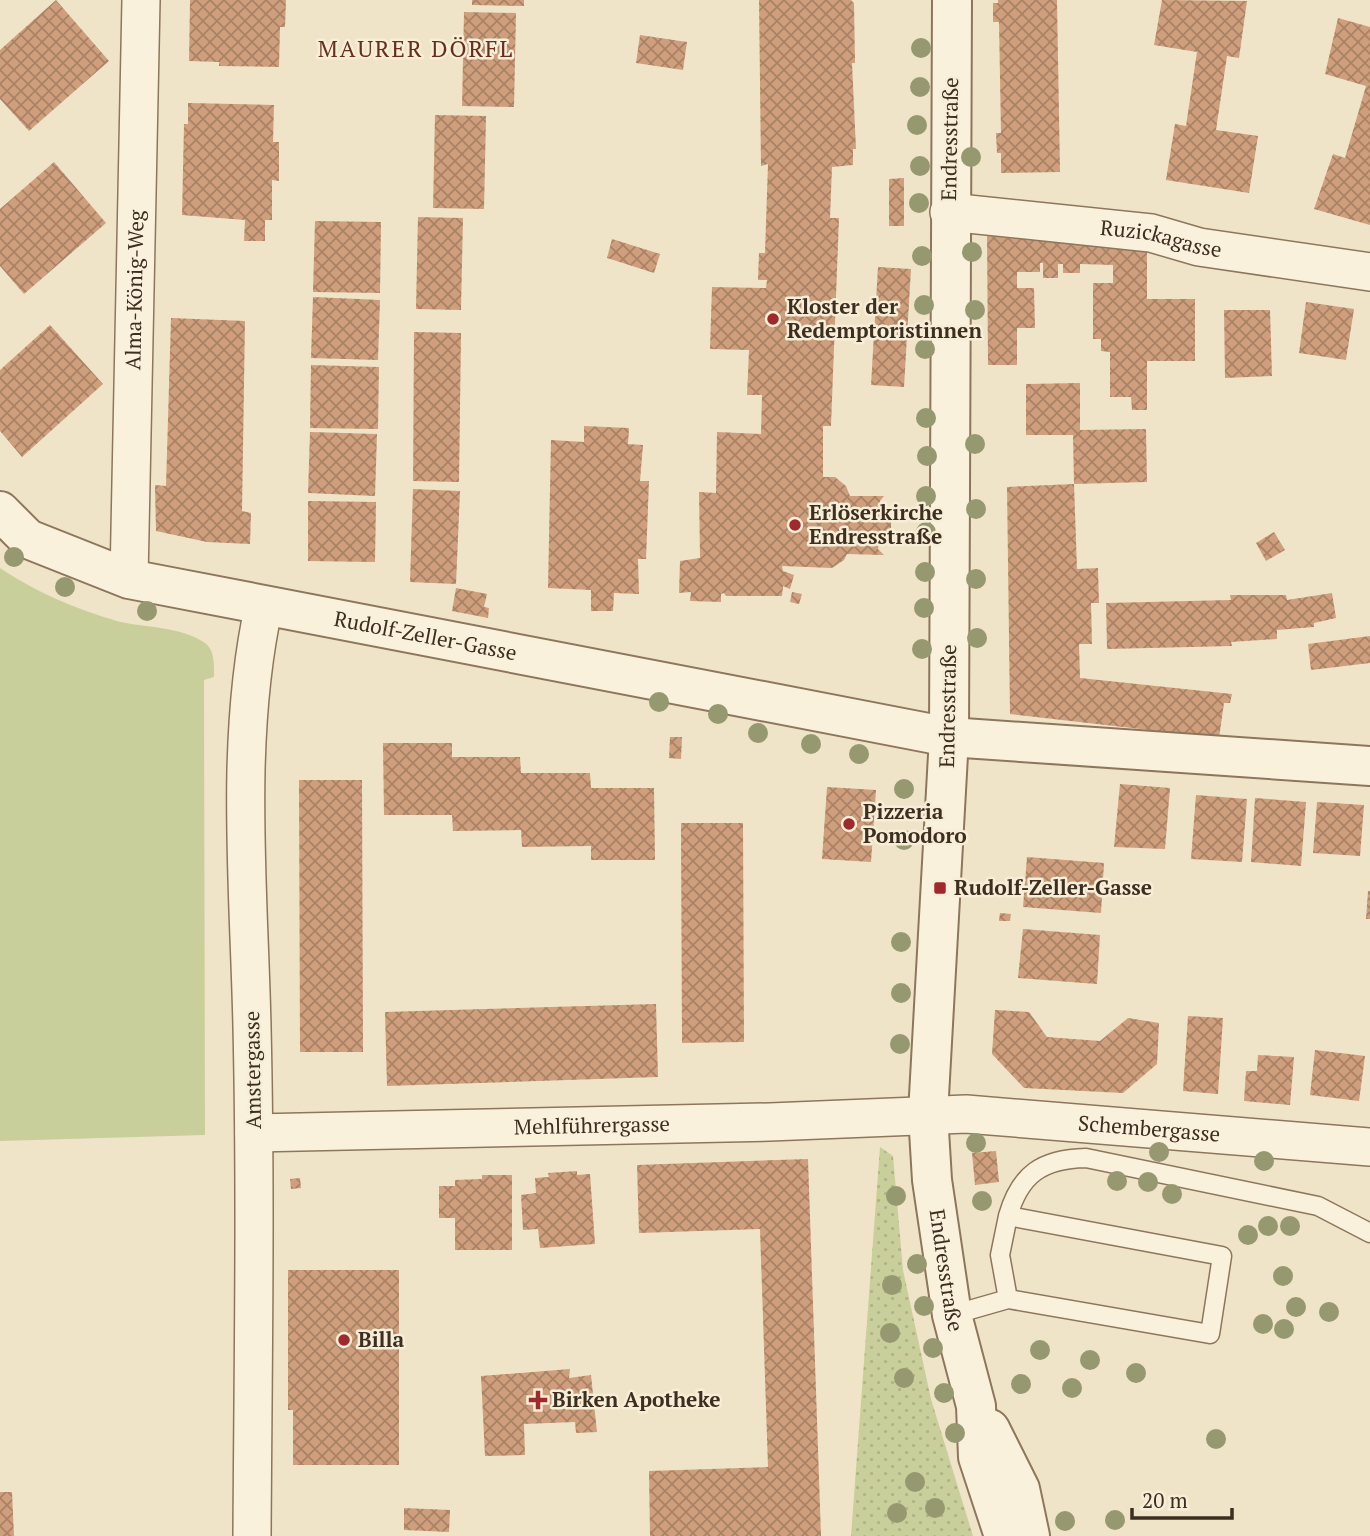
<svg xmlns="http://www.w3.org/2000/svg" width="1370" height="1536" font-family="'PT Serif',serif">
	<defs>
		<pattern id="grass-dots" width="8" height="8" patternUnits="userSpaceOnUse" patternTransform="scale(1.75)"><rect width="8" height="8" fill="#c9cf9b"/><path d="M2 2h.1M6 6h.1" fill="none" stroke="#aeb285" stroke-width="1.8" stroke-linecap="round"/></pattern>
		<pattern id="building-cross-hatch" width="8" height="8" patternUnits="userSpaceOnUse" patternTransform="scale(1.75)"><rect width="8" height="8" fill="#cf9f7d"/><path d="M0 0l8 8M0 8l8-8" fill="none" stroke="#a98266"/></pattern>
	</defs>
	<rect width="100%" height="100%" fill="#f0e4c8"/>
	<path fill="url(#grass-dots)" d="M880,1147L893,1156L903,1270L931,1399L973,1536H851Z"/>
	<path fill="#c9cf9b" d="M0,568C36,592 75,609 117,621C144,628 181,626 205,643C215,650 214,665 214,677L204,680L205,1135L0,1141Z"/>
	<path fill="url(#building-cross-hatch)" d="M56,0L109,61L29,131L0,99V50Z
		M190,0H286L285,27H280L279,67L219,66V62L189,61Z
		M472,0H524V6L472,5Z
		M759,0H851L854,3L855,63H852L856,149H853V165L832,167L830,218H839L831,426H823V477H835L846,486L850,496H884L880,501L879,514H891V536H880L878,549L884,555L847,554L844,560L832,568L782,566L783,571L794,575L790,589L783,586L782,596H726L724,593L721,594V602L690,601L691,592L679,593L680,561L700,558L699,492L716,493L717,432L761,434L762,395H747L749,350L710,349L712,287L766,288L767,280H758L759,253H765L768,164L761,166Z
		M998,0H1057L1060,172L1001,173V153H997L996,133H1001L999,22H993V3H998Z
		M1162,0L1247,1L1239,58L1227,56L1216,130L1258,136L1249,193L1166,180L1175,124L1186,126L1197,52L1154,45Z
		M464,12L516,13L514,107L462,106Z
		M1338,18L1370,27V225L1314,209L1333,154L1345,158L1366,86L1325,74Z
		M640,35L687,42L683,70L636,63Z
		M188,103L274,105L273,142H279V181L272,180V220H265V241H244L245,220L182,215L184,124H188Z
		M435,115L486,116L484,209L433,208Z
		M54,162L106,223L24,294L0,266V209Z
		M904,178V226H889V179Z
		M418,217L463,218L461,310L416,309Z
		M315,221L381,222L380,293L313,292Z
		M987,236L1147,243V299H1195V361H1147V410H1132L1131,397H1110V352L1101,351V339H1093V283H1113V265L1080,264V273H1063V264H1058V278H1043V263H1040V272H1017V288H1034L1035,328H1017V365H988Z
		M612,239L660,254L654,273L607,258Z
		M878,267L911,269L904,387L871,385Z
		M313,297L380,300L378,360L311,358Z
		M1306,302L1354,309L1346,360L1299,353Z
		M1224,310H1270L1272,376L1225,378Z
		M171,318L245,321L242,511L251,513L250,544L207,542L156,531L155,485L166,486Z
		M50,325L103,384L22,457L0,431V370Z
		M414,332L461,333L459,482L413,481Z
		M311,365L379,367L378,429L310,428Z
		M1080,383V430L1146,429L1147,482L1074,484L1077,569L1098,568L1099,603H1091L1092,644H1079L1080,678L1232,694L1230,703H1224L1219,738L1010,714L1007,487L1074,484L1073,435H1026V384Z
		M584,426L629,428L628,444L643,445L640,481H649L646,559H638L639,594L614,593L613,611H591V590L548,588L551,440L584,442Z
		M310,432L377,434L375,496L308,493Z
		M413,489L460,491L456,584L410,582Z
		M308,501L376,502L375,562L308,561Z
		M1274,532L1285,550L1266,561L1256,543Z
		M456,588L487,594L484,607L489,608L488,618L452,611Z
		M792,592L802,594L799,604L790,602Z
		M1332,593L1336,618L1314,623V627L1277,630V639L1231,642L1232,646L1107,649L1106,603L1231,600L1230,595H1286L1287,600Z
		M1370,636V663L1311,670L1308,644Z
		M670,737H682L681,759L669,758Z
		M383,743H452V757H520L521,773H590L591,788H654L655,860H591V846L522,847L521,830L453,831L452,815H384Z
		M299,780H362L363,1052H300Z
		M1120,784L1170,788L1165,849L1114,847Z
		M827,787L876,790L871,862L822,859Z
		M1196,795L1247,799L1242,862L1191,859Z
		M1255,798L1306,802L1301,866L1251,862Z
		M1317,802L1364,805L1360,856L1313,853Z
		M681,823H743L744,1042L682,1043Z
		M1027,857L1104,863L1101,913L1023,907Z
		M1368,891H1370V919H1366Z
		M1000,913L1011,914L1010,921H999Z
		M1023,929L1100,935L1097,984L1018,978Z
		M656,1004L658,1077L387,1086L385,1012Z
		M995,1010L1029,1012L1047,1037L1100,1041L1128,1018L1159,1023L1157,1064L1123,1093L1024,1088L992,1054Z
		M1188,1016L1223,1018L1218,1094L1183,1091Z
		M1315,1050L1365,1056L1359,1101L1310,1095Z
		M1258,1055L1294,1057L1290,1105L1244,1101L1246,1071H1257Z
		M996,1151L999,1182L975,1185L972,1153Z
		M808,1159L821,1536H650L649,1471L768,1467L760,1229L639,1233L637,1165Z
		M577,1171V1175L590,1174L595,1244L540,1248L538,1229L523,1230L521,1195L536,1193L535,1178L549,1177L548,1173Z
		M482,1175H512V1250H455V1218H439V1186H455V1180L482,1179Z
		M300,1178L301,1188L291,1189L290,1179Z
		M288,1270H399V1465H293V1410H288Z
		M570,1369L569,1378L591,1375L597,1432L576,1433L575,1422L524,1424L525,1455L485,1456L481,1376Z
		M0,1492H12L14,1536H0Z
		M404,1508L450,1510L449,1532L404,1530Z"/>
	<g fill="none" stroke-linecap="round" stroke-linejoin="round">
		<g stroke="#8d765c" stroke-width="21">
			<path id="service" d="M1008,1216C1020,1174 1042,1159 1086,1158L1318,1206L1370,1233
				M952,1315L1008,1299L1000,1255L1008,1216L1222,1256L1210,1334L1008,1299"/>
		</g>
		<g stroke="#8d765c" stroke-width="40">
			<g id="minor">
				<path id="s1" d="M949,212L1151,233L1199,247L1370,272"/>
				<path id="s2" d="M129,579L141,0"/>
				<path id="s3" d="M254,1133L770,1122L966,1114L1370,1147"/>
				<path d="M252,1536C253,1366 256,1197 252,1027C249,889 234,740 264,605"/>
			</g>
		</g>
		<g stroke="#8d765c" stroke-width="42">
			<g id="tertiary">
				<path id="s4" d="M952,0L949,737L928,1114L932,1180L952,1315L976,1406L978,1457L1004,1536"/>
				<path id="s5" d="M0,511L28,539L129,579L949,737L1370,766"/>
				<path d="M990,1429L1020,1489L1030,1536"/>
			</g>
		</g>
		<use href="#service" stroke="#faf1dc" stroke-width="18"/>
		<use href="#minor" stroke="#faf1dc" stroke-width="37"/>
		<use href="#tertiary" stroke="#faf1dc" stroke-width="38"/>
	</g>
	<g fill="#96986f">
		<circle cx="921" cy="48" r="10"/>
		<circle cx="920" cy="87" r="10"/>
		<circle cx="917" cy="125" r="10"/>
		<circle cx="971" cy="157" r="10"/>
		<circle cx="920" cy="166" r="10"/>
		<circle cx="919" cy="203" r="10"/>
		<circle cx="972" cy="252" r="10"/>
		<circle cx="922" cy="256" r="10"/>
		<circle cx="924" cy="305" r="10"/>
		<circle cx="975" cy="310" r="10"/>
		<circle cx="925" cy="349" r="10"/>
		<circle cx="926" cy="418" r="10"/>
		<circle cx="975" cy="444" r="10"/>
		<circle cx="927" cy="456" r="10"/>
		<circle cx="926" cy="496" r="10"/>
		<circle cx="976" cy="509" r="10"/>
		<circle cx="926" cy="532" r="10"/>
		<circle cx="14" cy="557" r="10"/>
		<circle cx="925" cy="572" r="10"/>
		<circle cx="976" cy="579" r="10"/>
		<circle cx="65" cy="587" r="10"/>
		<circle cx="924" cy="608" r="10"/>
		<circle cx="147" cy="611" r="10"/>
		<circle cx="977" cy="638" r="10"/>
		<circle cx="922" cy="649" r="10"/>
		<circle cx="659" cy="702" r="10"/>
		<circle cx="718" cy="714" r="10"/>
		<circle cx="758" cy="733" r="10"/>
		<circle cx="811" cy="744" r="10"/>
		<circle cx="859" cy="754" r="10"/>
		<circle cx="904" cy="789" r="10"/>
		<circle cx="904" cy="840" r="10"/>
		<circle cx="901" cy="942" r="10"/>
		<circle cx="901" cy="993" r="10"/>
		<circle cx="900" cy="1044" r="10"/>
		<circle cx="976" cy="1143" r="10"/>
		<circle cx="1159" cy="1152" r="10"/>
		<circle cx="1264" cy="1161" r="10"/>
		<circle cx="1117" cy="1181" r="10"/>
		<circle cx="1148" cy="1182" r="10"/>
		<circle cx="1172" cy="1194" r="10"/>
		<circle cx="896" cy="1196" r="10"/>
		<circle cx="982" cy="1201" r="10"/>
		<circle cx="1268" cy="1226" r="10"/>
		<circle cx="1290" cy="1226" r="10"/>
		<circle cx="1248" cy="1235" r="10"/>
		<circle cx="917" cy="1264" r="10"/>
		<circle cx="1283" cy="1276" r="10"/>
		<circle cx="892" cy="1285" r="10"/>
		<circle cx="924" cy="1306" r="10"/>
		<circle cx="1296" cy="1307" r="10"/>
		<circle cx="1329" cy="1312" r="10"/>
		<circle cx="1263" cy="1324" r="10"/>
		<circle cx="1284" cy="1329" r="10"/>
		<circle cx="890" cy="1333" r="10"/>
		<circle cx="933" cy="1348" r="10"/>
		<circle cx="1040" cy="1350" r="10"/>
		<circle cx="1090" cy="1360" r="10"/>
		<circle cx="1136" cy="1373" r="10"/>
		<circle cx="904" cy="1378" r="10"/>
		<circle cx="1021" cy="1384" r="10"/>
		<circle cx="1072" cy="1388" r="10"/>
		<circle cx="944" cy="1393" r="10"/>
		<circle cx="955" cy="1433" r="10"/>
		<circle cx="1216" cy="1439" r="10"/>
		<circle cx="915" cy="1482" r="10"/>
		<circle cx="935" cy="1508" r="10"/>
		<circle cx="897" cy="1513" r="10"/>
		<circle cx="1115" cy="1520" r="10"/>
		<circle cx="1065" cy="1521" r="10"/>
	</g>
	<g fill="#9e2a2b" stroke="#f7eed8" stroke-width="2.5">
		<circle cx="773" cy="319" r="7"/>
		<circle cx="795" cy="525" r="7"/>
		<circle cx="849" cy="824" r="7"/>
		<rect x="933" y="881" width="14" height="14" rx="3.5"/>
		<circle cx="344" cy="1340" r="7"/>
		<path d="M534.5 1389.5h7v7h7v7h-7v7h-7v-7h-7v-7h7z"/>
	</g>
	<g text-anchor="middle" stroke-width="5" stroke-linejoin="round" paint-order="stroke">
		<g font-size="21" fill="#3d2e20" stroke="#f7eed8">
			<text transform="translate(950 139) rotate(-89)" y="7">Endresstraße</text>
			<text dy="7" stroke="none"><textPath href="#s1" startOffset="214">Ruzickagasse</textPath></text>
			<text dy="7" stroke="none"><textPath href="#s2" startOffset="289">Alma-König-Weg</textPath></text>
			<text dy="7" stroke="none"><textPath href="#s5" startOffset="450">Rudolf-Zeller-Gasse</textPath></text>
			<text transform="translate(948 706) rotate(-89)" y="7">Endresstraße</text>
			<text transform="translate(253 1070) rotate(-91)" y="7">Amstergasse</text>
			<text dy="7" stroke="none"><textPath href="#s3" startOffset="338">Mehlführergasse</textPath></text>
			<text dy="7" stroke="none"><textPath href="#s3" startOffset="896">Schembergasse</textPath></text>
			<text dy="7" stroke="none"><textPath href="#s4" startOffset="1272">Endresstraße</textPath></text>
		</g>
		<g font-size="21" font-weight="bold" fill="#3d2e20" stroke="#f7eed8" text-anchor="start">
			<text x="787" y="314">Kloster der<tspan x="787" dy="24">Redemptoristinnen</tspan></text>
			<text x="809" y="520">Erlöserkirche<tspan x="809" dy="24">Endresstraße</tspan></text>
			<text x="863" y="819">Pizzeria<tspan x="863" dy="24">Pomodoro</tspan></text>
			<text x="954" y="895">Rudolf-Zeller-Gasse</text>
			<text x="358" y="1347">Billa</text>
			<text x="552" y="1407">Birken Apotheke</text>
		</g>
		<g font-size="23" letter-spacing="2" fill="#6b2e1e" stroke="#f7eed8">
			<text x="416" y="57">MAURER DÖRFL</text>
		</g>
	</g>
	<path d="M1132 1508v10h100v-10" fill="none" stroke="#3d2e20" stroke-width="3.5"/>
	<text x="1142" y="1508" font-size="21" fill="#3d2e20" stroke="#f7eed8" stroke-width="5" paint-order="stroke">20 m</text>
</svg>
